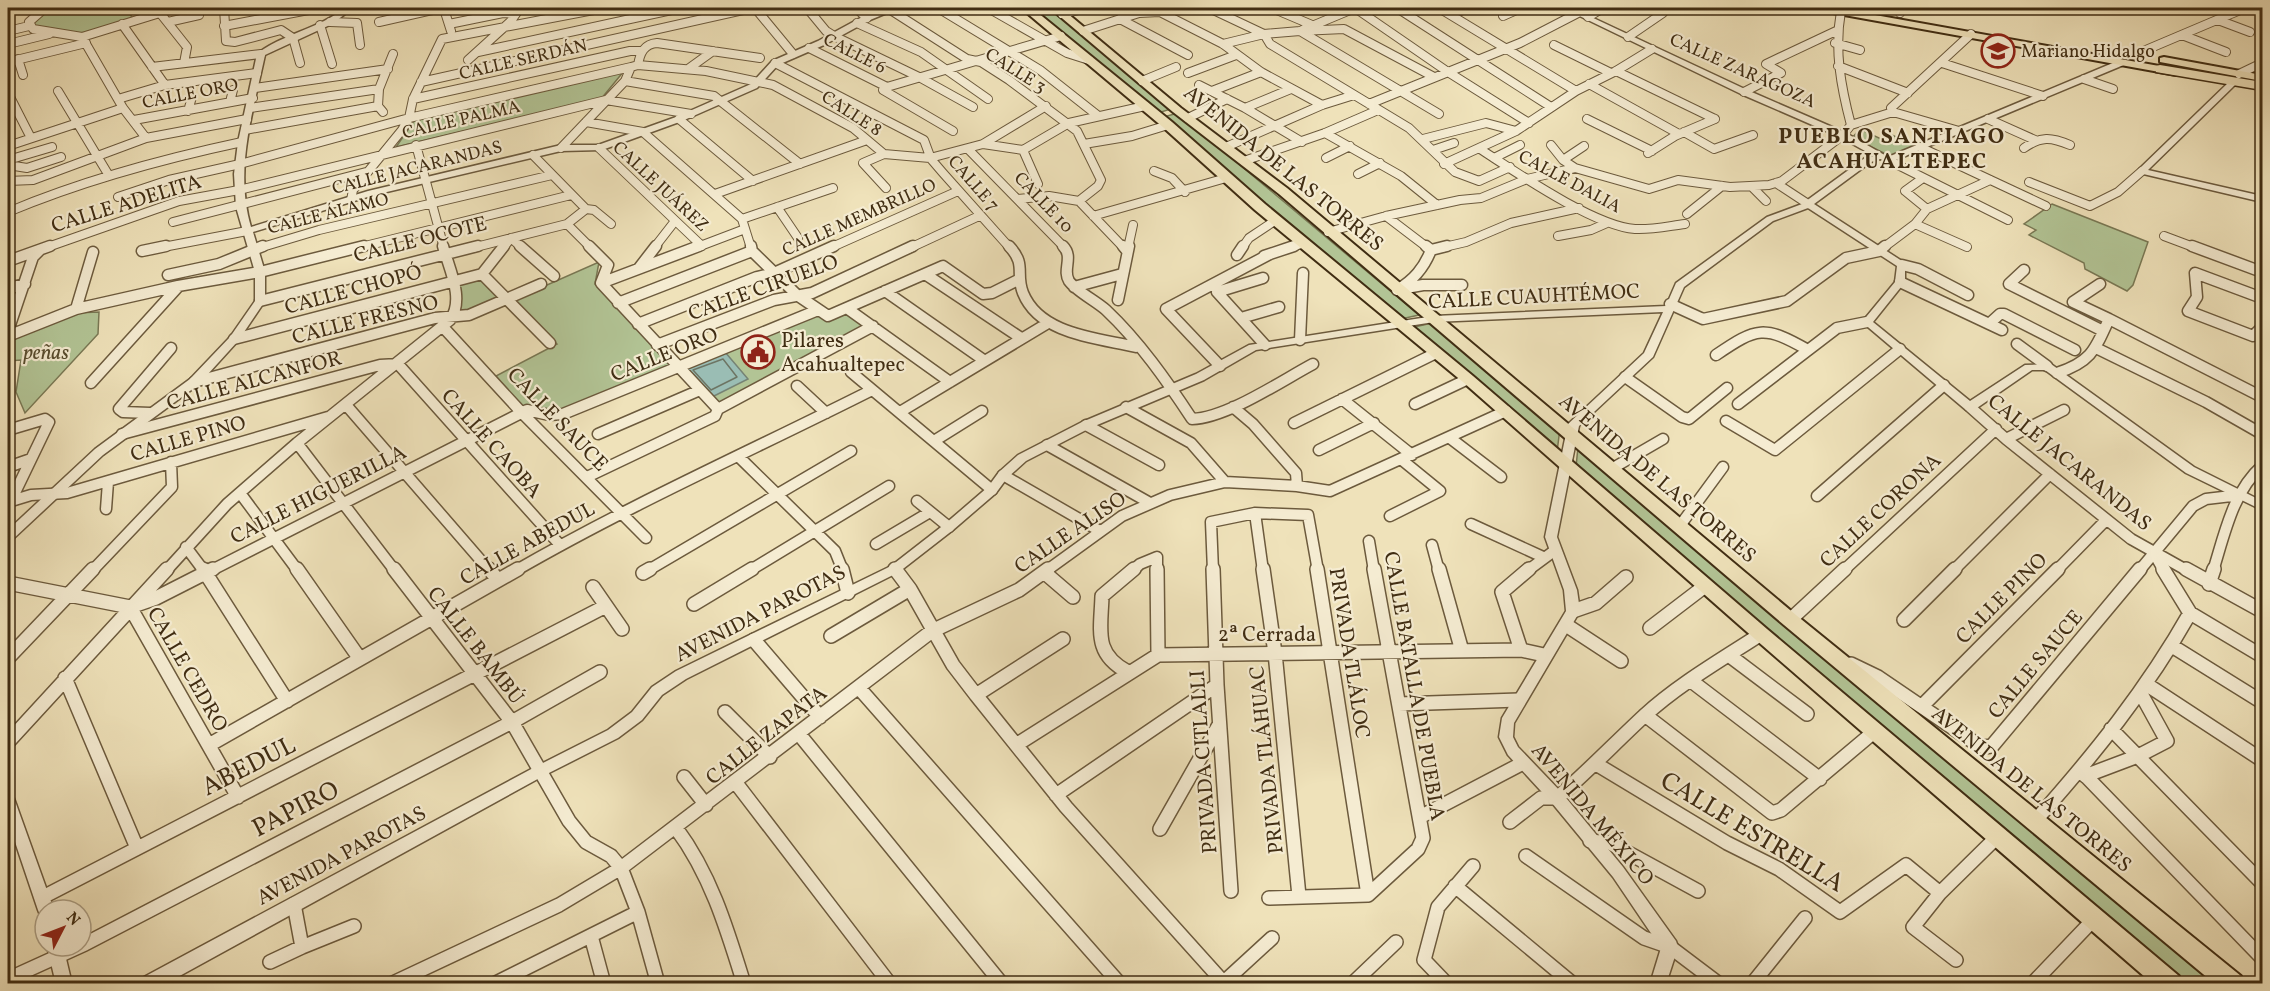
<svg xmlns="http://www.w3.org/2000/svg" width="2270" height="991" font-family="Vollkorn,serif">
	<rect width="100%" height="100%" fill="#efe2ba"/>
	<filter id="stains"><feTurbulence type="fractalNoise" baseFrequency=".00333" numOctaves="4"/><feColorMatrix values="0 0 0 0 .2 0 0 0 0 .09 0 0 0 0 .02 0 0 0 .5 -.17"/></filter>
	<radialGradient id="worn" r=".72"><stop offset=".6" stop-color="#630" stop-opacity="0"/><stop offset="1" stop-color="#630" stop-opacity=".3"/></radialGradient>
	<path fill="#b2c495" stroke="#797854" stroke-width="1.5" d="M48,8H124L133,18L84,34L32,26L33,21Z
		M1031,8H1052L1171,109L1158,113Z
		M624,71L601,99L396,147L414,121Z
		M1178,113L1419,315L1401,319L1163,117Z
		M1860,129L1883,140L1892,135L1917,146L1893,156L1888,155L1852,138Z
		M2052,204L2148,242L2133,285L2127,291L2085,269L2084,263L2029,235L2036,230L2024,224Z
		M599,262L595,284L676,367L560,412L545,408L523,409L496,376L557,344L513,300Z
		M480,276L502,300L456,315L460,308L456,282Z
		M848,309L869,326L720,406L679,367L818,310L824,315Z
		M99,312L98,334L25,413L16,392L21,360L8,361V338L74,313Z
		M1432,323L1560,428L1557,452L1410,328Z
		M1578,447L2221,983H2180L1576,467Z"/>
	<path fill="#9abdb4" stroke="#768374" stroke-width="1.5" d="M725,352L748,379L710,398L679,367Z"/>
	<g fill="none" stroke-linecap="round" stroke-linejoin="round">
		<path stroke="#6d7564" stroke-width="1.5" d="M723,359L737,377L711,390L693,370Z"/>
		<g stroke="#6c5a3d" stroke-width="10">
			<path id="minor-far2" d="M45,8L29,22L33,29L82,37L123,108L146,138
				M224,8L226,41L235,42L281,30L293,38L300,63
				M755,8L793,54
				M807,8L826,31L834,36L919,77L973,107
				M856,8L867,18
				M938,8L1040,70L1097,115
				M988,8L1067,53L1089,60
				M1209,8L1264,34L1270,44L1409,128L1455,172L1479,181L1510,167
				M1272,8L1312,25
				M1355,8L1448,72L1529,123
				M1397,8L1551,107
				M1439,8L1576,91
				M889,9L967,59L981,62L1009,80L1077,131L1101,180L1098,186L1079,201L1049,196L1018,199
				M160,13L187,47L184,63
				M1900,13L1901,8
				M1062,14L1087,8
				M1452,14L1468,8
				M1503,16L1521,8
				M1588,17L1603,8
				M1120,19L1188,55
				M2218,20L2250,32
				M168,22L199,15
				M330,22L357,23L360,45
				M379,22L441,8L444,9L451,31
				M857,23L921,52L988,99
				M122,24L165,85
				M449,24L503,13L515,14
				M320,25L332,64
				M224,26L319,8
				M8,31L29,26
				M1083,31L1139,13L1160,12L1223,44L1261,72L1322,105
				M1300,31L1439,114
				M1300,31L1344,29L1434,77
				M2182,35L2226,52
				M82,37L176,8
				M1628,37L1663,13
				M1835,43L1860,50
				M8,44L49,34
				M1223,44L1264,34L1300,31L1355,8
				M1554,45L1611,73
				M809,48L887,87
				M478,52L681,8
				M2134,55L2245,8
				M18,59L23,75
				M468,60L511,21L520,8
				M8,62L86,43
				M775,63L924,140L931,159L943,173L1010,248
				M1942,63L2043,96
				M638,65L706,71L773,85L853,128L884,154L930,158L983,144L1046,106
				M1838,66L1908,93
				M152,67L261,54
				M688,69L713,51
				M1616,71L1715,119
				M1188,73L1236,55
				M2239,74L2262,63
				M2084,79L2113,89
				M625,81L714,96L800,164
				M1142,81L1176,67
				M421,82L752,8
				M1589,84L1679,134
				M1199,85L1245,108L1302,142
				M887,87L1061,36
				M255,88L388,69
				M887,88L883,90L953,131
				M58,91L108,174
				M1212,91L1261,72
				M1744,92L1781,73L1766,64L1836,31
				M8,93L31,138
				M118,99L165,85L257,73
				M413,99L630,51H641
				M230,102L233,90
				M1369,104L1520,43L1578,13
				M250,108L379,89
				M1245,108L1291,89
				M188,111L192,97
				M383,112L378,106L379,89L393,54
				M1893,112L1959,131
				M1188,118L1227,99
				M679,119L753,181
				M1587,119L1652,151
				M1988,119L2035,140
				M134,120L253,98
				M586,122L643,132L742,219
				M1851,125L1893,112L1891,108L1971,34
				M245,130L378,106
				M1684,132L1714,149L1753,135
				M1325,133L1401,176L1437,205
				M1423,139L1486,123L1516,131
				M983,144L1023,150
				M1084,144L1132,136L1168,125
				M416,145L444,248
				M1551,145L1563,160
				M8,146L123,108
				M1226,147L1322,105L1354,95
				M1920,147L2046,206
				M561,148L625,81L631,67L638,65C640,53 644,44 657,43L760,58
				M599,148L702,246
				M2024,148C2041,136 2051,137 2070,145
				M968,149L1065,248
				M1480,149C1516,172 1594,226 1635,229C1651,230 1669,226 1685,224
				M1023,150L1069,123L1145,106
				M1023,150L1038,184
				M1433,150L1454,143
				M1648,153L1675,136L1715,119
				M884,154L863,163L886,188
				M533,155L586,209
				M1326,158L1350,146
				M1494,158L1520,145
				M8,160L52,147
				M1888,160L2008,220
				M1244,161L1325,133L1378,110
				M1444,164L1516,131L1576,91L1616,71L1652,49
				M8,165L27,168L61,157
				M1575,168L1563,160L1584,146
				M1154,171L1172,178L1185,192
				M1358,174L1380,163
				M1923,178L1905,191L1927,209
				M8,181L33,180L146,138L247,119
				M2029,182L2090,206L2118,192L2142,171
				M1776,183L1808,204
				M1752,187L1766,201
				M715,194L867,140
				M118,197L169,180L240,164L409,118L631,67
				M351,200L353,190L402,130L409,118L413,99L442,39L604,8
				M1079,201L1124,248
				M777,207L798,238
				M586,209L594,210L611,224
				M8,212C84,180 162,159 242,142
				M1687,214L1722,186
				M1093,216L1226,178
				M1386,216L1428,248
				M742,219L751,248
				M742,219L833,188
				M173,222L366,172
				M567,224L591,248
				M1915,224L1967,247
				M1328,232L1386,216L1460,200L1481,198L1527,179L1575,168L1649,189L1678,180L1730,187L1769,185L1782,181L1843,135L1851,125C1841,87 1834,50 1841,11
				M1558,236L1591,230L1607,223
				M2164,236L2196,248
				M45,248L179,201L239,190L606,100L691,114
				M158,248L247,231
				M259,248L319,230L552,175
				M357,248L571,195
				M472,248L567,224L586,209
				M503,248L511,238L522,248
				M654,248L675,221
				M695,248L745,229
				M830,248L958,191
				M910,248L979,216
				M1128,248L1133,225
				M1242,248L1249,238L1276,220
				M1289,248L1304,243
				M1440,248L1466,242L1511,223L1579,208
				M1883,248L1915,224L1927,209L1990,180"/>
		</g>
		<g stroke="#6c5a3d" stroke-width="13">
			<path id="minor-far1" d="M520,246L554,276
				M589,246L608,265L601,283
				M751,246L752,251L797,295L828,316L943,266L983,294L992,293L1018,280
				M1009,246C1027,265 1015,273 1023,293C1040,335 1098,338 1136,347
				M1063,246C1074,257 1062,270 1069,281C1076,291 1096,301 1106,310C1139,341 1167,381 1192,419C1227,418 1281,381 1313,364
				M1123,246L1127,251
				M2192,246L2262,272
				M1431,250L1447,246
				M142,251L166,246
				M1237,255L1243,246
				M1264,256L1294,246
				M8,261L50,246
				M1902,265L1918,269L1968,295
				M639,268L656,246
				M2024,270L2009,284L2103,331
				M482,274L504,246
				M482,274L550,343
				M925,274L1021,338
				M168,275L219,264L263,246
				M1263,278L1217,292L1265,345
				M1900,282L2002,330
				M601,283L718,409
				M601,283L699,246
				M1074,287L1122,274
				M8,288L25,284
				M1406,288L1423,285H1462
				M1397,290C1414,280 1424,268 1431,250L1426,246
				M885,291L985,361
				M2262,298L2195,273L2197,297L2188,311L2253,336L2262,327
				M1118,300L1129,246
				M260,301L478,246
				M618,303L752,251
				M1670,304L1703,319L1787,301L1846,258L1879,251L1885,246
				M76,309L93,252
				M848,309L950,382
				M1241,318L1279,307
				M2109,319L2262,397
				M638,324L757,277L774,273L834,246
				M1989,324L2000,314H2004L2075,350
				M443,327L522,413L646,538
				M8,331L33,257L40,250
				M8,336L76,309L178,286L260,272L364,246
				M234,339L482,274
				M1300,340L1303,273
				M2017,344L2047,366
				M657,345L774,300L812,293L913,246
				M2096,348L2206,402L2262,434
				M1716,355C1757,327 1764,325 1808,350
				M1220,366L1166,309L1270,254
				M851,372L992,490
				M2057,373C2091,362 2095,350 2109,319L2073,302L2100,284
				M1625,377L1682,417L1689,419L1727,388
				M194,382L435,318L469,315L541,284
				M91,383L178,287
				M797,386L826,413
				M1342,399L1412,455
				M1415,404L1468,379
				M1738,404L1837,328L1867,322
				M347,406L490,571
				M1126,407L1191,443L1225,482
				M1233,407L1253,424L1296,473L1297,486
				M1970,407L2006,439L2131,539L2188,571
				M718,409L873,326
				M900,412L1048,323
				M150,413L123,412L119,409L171,348
				M1726,421L1775,450L1900,349
				M1294,423L1436,353
				M1086,425L1159,465
				M8,430L45,419L49,422L10,503
				M122,434L380,365L398,364L560,545
				M598,434L700,390
				M1450,438L1501,477
				M2006,439L2064,410
				M934,441L982,411
				M297,443L395,571
				M1047,445L1150,503
				M1319,450L1374,423
				M739,457L835,551L843,571
				M8,467L31,459
				M1613,468L1663,439
				M1003,475L1100,531
				M587,477L715,416L718,409
				M240,493L298,571
				M1817,496L1944,385
				M917,501L949,527
				M8,502L31,495L67,493L328,417
				M106,509L108,482
				M1255,513L1263,571
				M1390,516L1440,491L1402,460
				M1471,524L1543,557
				M1679,527L1723,467
				M1369,541L1374,571
				M876,544L930,512
				M1432,545L1439,571
				M186,547L204,571
				M2155,555L2164,571
				M92,571L172,487L171,462
				M166,571L227,504L297,443L450,320C465,299 449,269 443,246
				M210,571L527,410L549,415L563,414L818,310
				M515,571C631,504 753,450 872,390
				M647,571L851,451
				M749,571L889,486
				M1046,571L1122,516L1170,495L1225,482L1297,486L1330,491L1506,411
				M1132,571L1140,564L1157,557V571
				M1213,571L1211,522L1255,513L1308,515L1318,571
				M1527,571L1554,551
				M1843,571L1996,429
				M1953,571L2050,474
				M2056,571L2106,520
				M2139,571L2193,506L2206,499L2240,495
				M2213,571C2224,536 2233,491 2262,466"/>
		</g>
		<g stroke="#6c5a3d" stroke-width="16">
			<path id="minor" d="M203,569L287,701
				M297,569L360,659
				M394,569L512,722L569,821L586,842L611,856L621,868L638,912L658,984
				M489,569L498,580
				M842,569L848,593
				M895,569L910,589L953,665L976,695L1066,807L1225,984
				M1157,569L1158,655
				M1213,569L1217,685L1231,891
				M1263,569L1275,653L1299,896
				M1317,569L1368,895
				M1439,569L1462,651
				M2163,569L2190,613L2262,656
				M2186,569L2262,611
				M643,573L650,569
				M1045,573L1073,597
				M8,583L130,607L238,797
				M2209,584L2214,569
				M593,587L622,629
				M694,604L752,569
				M133,606L156,598L213,569
				M1573,611L1596,603L1626,577
				M1790,620L1845,569
				M1904,620L1955,569
				M1566,625L1621,661
				M1650,628L1705,586
				M831,636L910,589
				M754,640L820,717
				M2172,646L2262,702
				M1521,650L1502,592L1529,569
				M1730,656L1807,714
				M8,658L93,569
				M1851,664L1878,677L1975,743L1984,747L1992,746L2140,569
				M1128,672C1093,654 1101,630 1102,596L1134,569
				M65,678L137,848
				M1690,680L1820,779
				M2146,684L2262,760
				M859,688L1120,984
				M976,695L1063,639
				M1399,704L1519,700
				M1923,705L2058,569
				M725,712L770,757
				M1645,715L1772,813L1781,810L1875,731
				M2111,729L2262,883
				M799,734L1002,984
				M8,742L167,569
				M209,745L518,569
				M1016,745L1158,655L1521,650L1544,655
				M1596,764L1727,843L1779,869L1840,912L1906,865L1940,893
				M2080,770L2262,958
				M2085,776L2138,756L2167,741L2140,692
				M684,777L706,805
				M736,783L890,984
				M1056,795L1217,685
				M1420,817L1523,763
				M2035,821C2093,756 2147,689 2190,613
				M1510,822L1541,798H1557C1587,772 1615,743 1644,716C1679,684 1721,660 1761,634
				M676,828C711,875 727,929 744,984
				M1160,829L1219,725
				M1590,841L1610,843L1698,891
				M1526,856L1644,938L1670,947L1719,984
				M1455,886L1573,984
				M43,897L606,606
				M1269,898L1368,895L1418,849L1423,838L1374,569
				M294,904L302,947L354,926
				M591,936L604,984
				M1956,960L1913,927L1940,893L1998,836
				M270,962L302,947
				M8,979L85,944L512,722L600,672
				M1224,982L1272,938
				M391,984L559,905L621,868L932,631L1019,590L1048,569
				M494,984L638,912
				M1352,984L1396,942
				M1447,984L1424,960L1438,907L1473,866
				M1752,984L1805,918
				M2032,984L2095,918"/>
		</g>
		<g stroke="#6c5a3d" stroke-width="3">
			<path id="tertiary" d="M345,8H353L332,24L265,55C253,112 234,169 251,227L368,191L561,145H598L676,117L751,84L772,61L818,41L864,16L889,8H899L870,20L824,45L778,65L757,88L682,121L602,150L561,151L374,195L253,232L265,272V301L238,341L198,385L103,455L12,540L8,541V530L95,449L190,379L230,337L255,301V272L236,207L234,174L238,142L257,54C280,35 318,29 345,8Z
				M1563,8H1572L1747,90L1846,133L1888,157L2120,60H2126V64L1891,162L1880,159L1871,162L1814,204L1905,263V282L1873,322L1970,401L2025,365L2051,364L2194,467L2262,501V510L2186,473L2045,370H2032L1974,410H1966L1862,322L1895,282L1897,266L1808,208L1773,221L1684,287L1653,357L1579,426L1557,537L1577,590L1580,611L1514,723L1513,737L1518,747L1562,793L1623,867L1676,941L1678,947L1666,984H1650L1661,948L1613,877L1552,803L1508,755L1499,737L1502,718L1566,611L1564,590L1545,537L1568,424L1644,353L1663,312L1434,322L1256,350L1204,380L1090,428L1026,461L1007,478L996,493L953,530L899,572L686,679L662,695L642,720L618,738L545,775L165,984H140L142,978L535,767L608,730L632,712L652,687L676,671L891,566L945,524L988,487L999,472L1018,455L1082,422L1196,374L1249,345L1434,316L1666,306L1676,283L1767,217L1802,204L1865,158L1874,156L1840,137L1741,94Z
				M2229,82L2236,84L2148,170L2262,196V202L2139,173V169Z
				M8,794L13,796L15,801L54,910H45V917L40,915L38,910L8,821Z
				M47,946H63L72,984H56Z"/>
		</g>
		<g stroke="#402d13" stroke-width="4">
			<path id="primary" d="M1021,8H1032L1172,122L1265,204L1473,376L1767,629L2179,976L2182,984H2153L1755,639L1463,382L1255,210L1164,128Z
				M1050,8H1061L1181,108L1287,188L1796,615L2241,976L2244,984H2215L1784,625L1279,194L1173,112Z
				M1817,8H1836L2176,69L2182,72L2176,75L1822,11Z
				M2164,57L2262,75V81L2160,62V58Z"/>
		</g>
		<g stroke="#402d13" stroke-width="3">
			<path id="motorway" d="M2160,65L2262,82V90L2156,72V66Z"/>
		</g>
		<use href="#minor-far2" stroke="#f5ecd2" stroke-width="8"/>
		<use href="#minor-far1" stroke="#f5ecd2" stroke-width="10"/>
		<use href="#minor" stroke="#f5ecd2" stroke-width="13"/>
		<use href="#tertiary" fill="#f5ecd2" fill-rule="evenodd"/>
		<use href="#primary" fill="#efe2ba" fill-rule="evenodd"/>
		<use href="#motorway" fill="#efe2ba" fill-rule="evenodd"/>
	</g>
	<defs>
		<g id="school-ring" transform="scale(1.725)"><circle r="9.5" fill="#f5ecd2" stroke="#8f2418" stroke-width="1.5"/><path d="M0-5L7-2L0 1L-7-2ZM-4 1L0 2.5L4 1V4Q0 6-4 4Z" fill="#8f2418"/></g>
		<g id="civic-ring" transform="scale(1.725)"><circle r="9.5" fill="#f5ecd2" stroke="#8f2418" stroke-width="1.5"/><path d="M-.6-6.5H3V-4.5H.6V-3L4-1V1h2V6H-6V1h2V-1L-.6-3ZM-1.2 2.5V6h2.4V2.5Z" fill="#8f2418"/></g>
	</defs>
	<g fill-rule="evenodd">
		<use href="#school-ring" x="1998" y="51"/>
		<use href="#civic-ring" x="758" y="352"/>
	</g>
	<g text-anchor="middle" stroke-width="4.5" stroke-linejoin="round" paint-order="stroke">
		<g font-size="18" fill="#402d13" stroke="#f5ecd2" text-anchor="start">
			<text x="2021" y="57">Mariano Hidalgo</text>
		</g>
		<g font-size="18" fill="#402d13" stroke="#f5ecd2">
			<text transform="translate(855 53) rotate(27)" y="6">CALLE 6</text>
			<text transform="translate(523 59) rotate(-13)" y="6">CALLE SERDÁN</text>
			<text transform="translate(1016 70) rotate(32)" y="6">CALLE 3</text>
			<text transform="translate(1743 70) rotate(24)" y="6">CALLE ZARAGOZA</text>
			<text transform="translate(190 93) rotate(-11)" y="6">CALLE ORO</text>
			<text transform="translate(852 113) rotate(33)" y="6">CALLE 8</text>
			<text transform="translate(461 119) rotate(-13)" y="6">CALLE PALMA</text>
			<text transform="translate(417 167) rotate(-14)" y="6">CALLE JACARANDAS</text>
			<text transform="translate(1570 181) rotate(28)" y="6">CALLE DALIA</text>
			<text transform="translate(974 183) rotate(49)" y="6">CALLE 7</text>
			<text transform="translate(661 186) rotate(43)" y="6">CALLE JUÁREZ</text>
			<text transform="translate(1044 202) rotate(46)" y="6">CALLE 10</text>
			<text transform="translate(328 213) rotate(-14)" y="6">CALLE ÁLAMO</text>
			<text transform="translate(859 217) rotate(-24)" y="6">CALLE MEMBRILLO</text>
		</g>
		<g font-size="21" fill="#402d13" stroke="#f5ecd2">
			<text transform="translate(1284 168) rotate(39)" y="7">AVENIDA DE LAS TORRES</text>
			<text transform="translate(126 203) rotate(-17)" y="7">CALLE ADELITA</text>
			<text transform="translate(420 239) rotate(-14)" y="7">CALLE OCOTE</text>
			<text transform="translate(763 287) rotate(-20)" y="7">CALLE CIRUELO</text>
			<text transform="translate(353 289) rotate(-15)" y="7">CALLE CHOPÓ</text>
			<text transform="translate(1534 296) rotate(-3)" y="7">CALLE CUAUHTÉMOC</text>
			<text transform="translate(365 319) rotate(-14)" y="7">CALLE FRESNO</text>
			<text transform="translate(664 354) rotate(-22)" y="7">CALLE ORO</text>
			<text transform="translate(254 380) rotate(-15)" y="7">CALLE ALCANFOR</text>
			<text transform="translate(558 419) rotate(46)" y="7">CALLE SAUCE</text>
			<text transform="translate(188 438) rotate(-16)" y="7">CALLE PINO</text>
			<text transform="translate(492 443) rotate(48)" y="7">CALLE CAOBA</text>
			<text transform="translate(2070 462) rotate(39)" y="7">CALLE JACARANDAS</text>
			<text transform="translate(1658 478) rotate(40)" y="7">AVENIDA DE LAS TORRES</text>
			<text transform="translate(318 494) rotate(-27)" y="7">CALLE HIGUERILLA</text>
			<text transform="translate(1880 510) rotate(-43)" y="7">CALLE CORONA</text>
			<text transform="translate(1070 532) rotate(-34)" y="7">CALLE ALISO</text>
			<text transform="translate(527 543) rotate(-29)" y="7">CALLE ABEDUL</text>
			<text transform="translate(2001 598) rotate(-45)" y="7">CALLE PINO</text>
			<text transform="translate(760 613) rotate(-27)" y="7">AVENIDA PAROTAS</text>
			<text x="1267" y="641">2ª Cerrada</text>
			<text transform="translate(476 645) rotate(52)" y="7">CALLE BAMBÚ</text>
			<text transform="translate(1350 653) rotate(81)" y="7">PRIVADA TLÁLOC</text>
			<text transform="translate(2035 664) rotate(-50)" y="7">CALLE SAUCE</text>
			<text transform="translate(188 669) rotate(60)" y="7">CALLE CEDRO</text>
			<text transform="translate(1415 686) rotate(80)" y="7">CALLE BATALLA DE PUEBLA</text>
			<text transform="translate(766 735) rotate(-38)" y="7">CALLE ZAPATA</text>
			<text transform="translate(1266 760) rotate(-96)" y="7">PRIVADA TLÁHUAC</text>
			<text transform="translate(1203 762) rotate(-94)" y="7">PRIVADA CITLALLI</text>
			<text transform="translate(2032 789) rotate(39)" y="7">AVENIDA DE LAS TORRES</text>
			<text transform="translate(1593 814) rotate(50)" y="7">AVENIDA MÉXICO</text>
			<text transform="translate(341 855) rotate(-28)" y="7">AVENIDA PAROTAS</text>
		</g>
		<g font-size="21" fill="#402d13" stroke="#f5ecd2" text-anchor="start">
			<text x="781" y="347">Pilares<tspan x="781" dy="24">Acahualtepec</tspan></text>
		</g>
		<g font-size="21" font-style="italic" fill="#574b2d" stroke="#f5ecd2">
			<text x="46" y="359">peñas</text>
		</g>
		<g font-size="22" font-weight="bold" letter-spacing="1.5" fill="#402d13" stroke="#f5ecd2">
			<text x="1892" y="143">PUEBLO SANTIAGO<tspan x="1892" dy="25">ACAHUALTEPEC</tspan></text>
		</g>
		<g font-size="26" fill="#402d13" stroke="#f5ecd2">
			<text transform="translate(248 765) rotate(-27)" y="9">ABEDUL</text>
			<text transform="translate(295 808) rotate(-27)" y="9">PAPIRO</text>
			<text transform="translate(1753 831) rotate(31)" y="9">CALLE ESTRELLA</text>
		</g>
	</g>
	<rect width="2270" height="991" fill="none" stroke="#efe2ba" stroke-width="30"/>
	<rect x="9" y="9" width="2252" height="973" fill="none" stroke="#402d13" stroke-width="3"/>
	<rect x="15" y="15" width="2240" height="961" fill="none" stroke="#402d13" stroke-width="1.5"/>
	<g transform="translate(63 928) rotate(48)"><circle r="28" fill="#f5ecd2" stroke="#ada086" stroke-width="1.5"/>
	<path d="M0-4.5L10 22L0 15L-10 22Z" fill="#8f2418"/>
	<text y="-9" font-size="16" font-weight="bold" text-anchor="middle" fill="#402d13">N</text>
	</g>
	<rect width="100%" height="100%" filter="url(#stains)"/>
	<rect width="100%" height="100%" fill="url(#worn)"/>
</svg>
